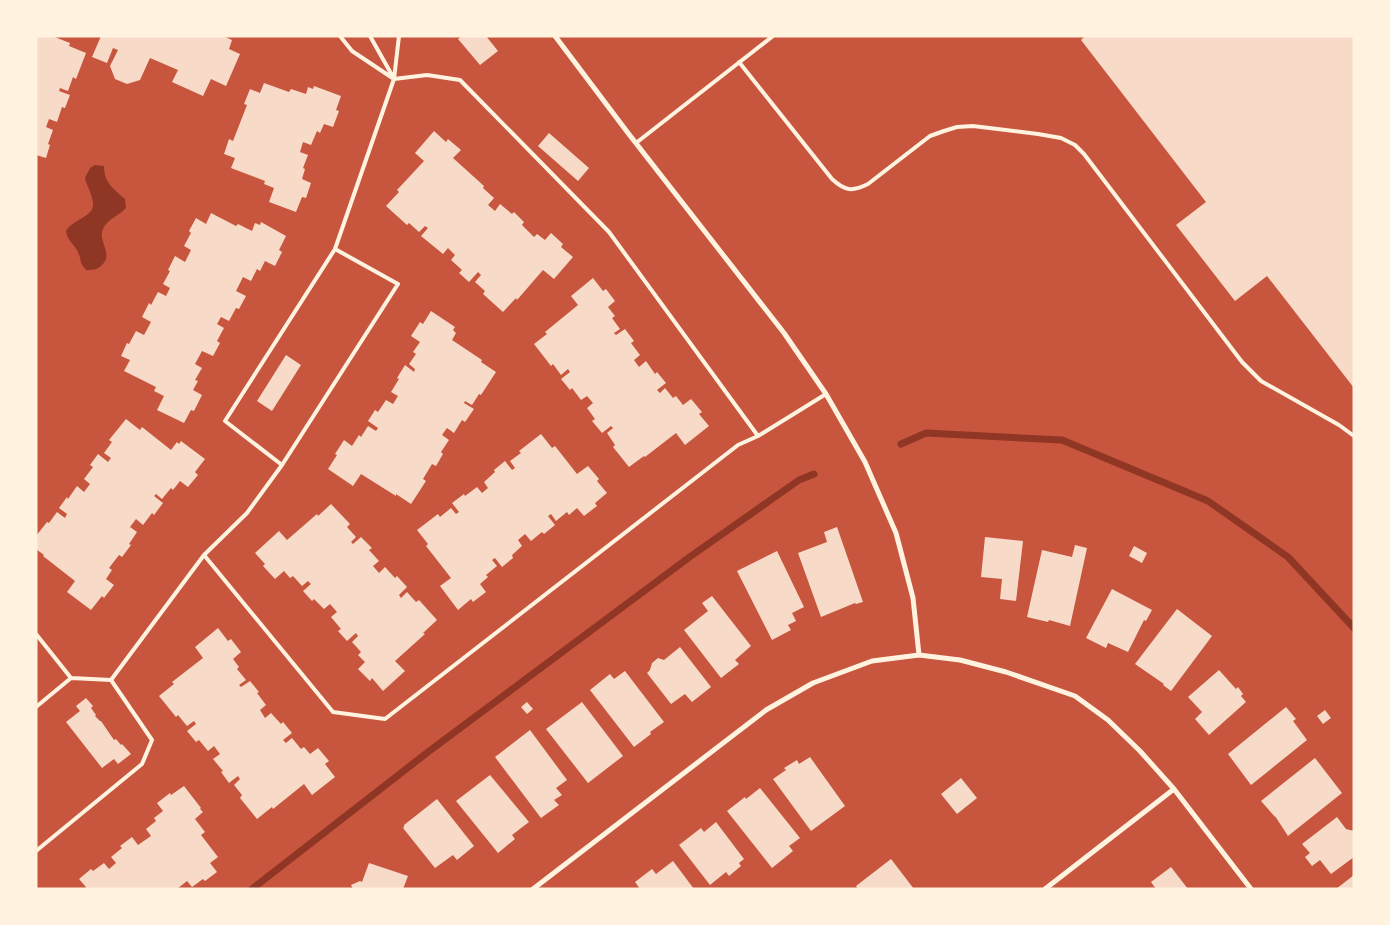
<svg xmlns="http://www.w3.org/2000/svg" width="1390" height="925" font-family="Commissioner,sans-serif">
	<rect width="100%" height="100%" fill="#c8553d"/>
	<path fill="#8f3625" d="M95,165L104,166C104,183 114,189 125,199L126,208C119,216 107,219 103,229C97,242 115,254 101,266C97,270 92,270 86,270C79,262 82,261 78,252C74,244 67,240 66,231C72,220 92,217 93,206C94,197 87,187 85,178L90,168Z"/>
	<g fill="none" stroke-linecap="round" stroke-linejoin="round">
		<path stroke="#8f3625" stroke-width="7" d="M901,444L926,433L1062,440L1208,501L1288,557L1354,628
			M252,889L428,752L691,556L799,480L814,474"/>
	</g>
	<path fill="#f7dbc8" d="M36,36H52L70,43L69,46L86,53L76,79L73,77L68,91L60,88L59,91L70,95L65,108L62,107L57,122L49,119L46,127L53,130L48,144L50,145L46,158L36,155Z
		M101,36H223L232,40L229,49L240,54L226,86L211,79L203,96L172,82L178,70L150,58L140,80L127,84L115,79L110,66L118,50L113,48L107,63L92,57Z
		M462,36H486L498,51L480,65L458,39Z
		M1085,36H1354V388L1267,276L1235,301L1176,225L1206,202L1081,40Z
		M264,83L289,92L291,89L306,94L308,87L313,89L314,86L341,96L336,110L339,111L333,127L324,124L320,133L317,131L311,145L303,142L300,152L308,155L303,168L305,169L302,179L311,183L306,198L302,197L296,212L269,202L274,188L264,184L265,181L231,168L235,158L224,154L229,139L233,141L247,105L244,104L250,89L260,93Z
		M434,131L446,142L448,139L461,150L453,158L484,186L483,188L494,198L488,205L495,211L500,204L512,214L514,212L524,222L522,225L534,237L537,234L545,240L551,233L563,244L561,247L573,257L554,279L543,270L517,300L516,298L503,312L483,294L485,291L475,282L481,275L478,272L469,282L459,273L462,270L451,260L455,255L448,248L443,254L421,236L428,228L425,226L419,232L409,223L407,225L386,206L399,192L397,190L424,161L415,153Z
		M549,133L589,168L578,181L538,146Z
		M211,213L236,226L238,224L252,231L255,223L260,225L261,222L286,236L279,250L282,252L275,266L265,261L260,271L257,269L251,281L243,277L236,291L246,296L239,309L236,308L229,321L221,317L217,324L224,328L217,341L220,343L213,356L202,351L195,364L202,368L195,380L198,381L193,390L202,395L194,411L191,410L184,423L157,410L164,396L154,391L156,387L124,371L130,360L121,356L127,343L129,344L136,331L144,335L151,322L142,317L149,303L151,305L158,292L166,296L170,288L163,284L170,271L168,270L175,256L185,262L191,250L184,246L191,233L189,231L196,218L206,224Z
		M593,278L603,291L606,289L615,301L608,307L615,316L612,318L620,329L614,333L616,335L625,329L634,341L631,343L640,355L634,360L639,367L646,361L655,374L657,372L666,383L657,390L660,393L665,388L673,398L676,396L683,405L691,399L702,412L699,414L709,426L685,445L676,433L645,457L644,456L629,467L613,447L615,445L607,433L613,428L611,426L602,433L592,421L595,419L587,408L593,403L587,396L581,400L572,388L570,390L561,379L570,372L568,369L561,375L553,364L551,366L534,344L547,334L545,332L578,305L571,296Z
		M431,311L455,327L453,330L456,333L452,340L482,360L481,362L496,372L481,395L479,394L472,405L465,401L464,403L474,409L465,422L462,420L454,433L447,428L442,435L449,440L441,452L443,454L436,466L432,464L423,479L426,481L411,504L396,494V496L361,474L353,486L328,469L337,455L335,454L344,440L352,446L359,435L361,437L368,426L376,431L378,428L368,421L375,410L378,412L386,400L393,404L398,396L391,392L399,379L397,378L405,365L414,372L415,369L409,364L416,354L413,352L420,342L411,336L420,322L423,324Z
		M286,355L301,365L272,411L257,401Z
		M126,419L140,430L142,427L171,450L177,442L179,444L181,441L205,459L195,472L198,475L188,487L180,481L173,490L171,488L162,499L156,494L154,496L163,503L154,515L152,513L143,525L136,519L130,527L137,532L129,544L131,545L122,557L119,555L109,568L112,570L106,579L114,585L104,598L102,596L91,610L67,592L75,581L43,556L44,555L36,549V536L47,522L49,523L57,512L65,518L67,514L59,508L67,497L68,499L77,486L84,492L90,484L84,479L93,467L90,465L98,454L108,462L111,458L104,453L112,442L109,440Z
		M541,434L552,448L555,446L577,474L588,466L599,479L597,481L607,493L595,503L597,506L584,516L577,508L569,515L567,512L556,521L551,514L548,516L555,525L544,534L542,532L531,541L525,534L518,540L522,546L512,555L513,558L502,567L495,558L492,560L497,566L486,575L488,577L480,584L486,592L473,602L471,599L458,610L440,586L451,578L426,546L428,544L417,530L438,514L440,517L451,508L456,514L459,512L452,503L464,494L465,496L477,487L482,493L488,488L484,482L495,472L494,470L505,461L512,470L515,468L510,461L521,453L519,451Z
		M331,504L350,524L347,527L356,537L351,542L353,544L361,537L372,548L369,550L379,561L373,566L379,573L385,567L395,578L397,576L407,587L399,595L401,598L407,592L416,602L419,600L437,620L423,633L425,634L395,661L405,671L383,691L372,678L370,681L358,669L365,662L358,655L361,652L352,642L358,636L356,633L347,641L338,631L341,629L331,617L337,612L330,604L324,609L314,599L312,601L303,591L311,584L308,581L302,586L293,576L290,578L284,571L275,579L263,566L265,564L255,553L279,531L287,540L317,514L318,516Z
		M837,527L863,602L856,604L855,603L821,617L798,553L827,542L824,532Z
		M985,537L1023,541L1016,601L1000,599L1002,579L981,577Z
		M1075,545L1087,548L1070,626L1049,620L1048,622L1027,617L1042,550L1072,557Z
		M1134,546L1147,553L1142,563L1129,556Z
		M777,551L804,607L792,613L796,621L788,625L791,630L772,640L737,571Z
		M1112,589L1152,610L1146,621L1144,620L1128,652L1108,643L1106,648L1086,638Z
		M712,596L751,646L735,660L739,664L721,678L684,630L708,611L702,603Z
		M1177,609L1212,636L1171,691L1163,685L1164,684L1135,664Z
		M218,628L228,641L231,639L241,652L233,659L239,667L237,669L246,680L239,685L241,687L250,681L259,692L257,693L266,705L260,710L265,718L271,713L281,724L283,722L292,733L283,740L286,743L292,738L301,749L304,747L310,754L318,748L329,761L325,764L335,777L312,795L304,784L273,809L272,807L257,819L240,798L242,795L234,785L240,779L238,776L229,783L221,772L223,771L213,759L220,754L214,746L208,751L199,740L196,742L187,731L196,724L194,721L187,726L178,715L176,717L159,696L174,684L172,682L203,658L195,647Z
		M680,647L711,687L692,702L685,694L671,704L647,673L650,670L652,663L658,658L664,660Z
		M1219,670L1236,689L1238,687L1243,694L1241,696L1246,702L1209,735L1195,719L1202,712L1188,697Z
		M625,671L664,722L650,732L651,734L634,747L590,690L610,674L614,679Z
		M86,698L93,706L91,708L96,715L95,716L100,721H101L114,740L116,739L121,745L122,744L131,754L118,764L114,759L102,768L66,722L80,711L76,706Z
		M527,702L533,709L527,714L521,707Z
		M582,702L623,756L588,783L546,729Z
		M1286,707L1296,719L1293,721L1307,740L1251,785L1228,754Z
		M1325,710L1331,718L1323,724L1317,716Z
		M530,730L567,780L556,788L562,795L554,800L559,805L541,818L495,757Z
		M810,757L845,806L811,831L773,779L786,770L784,768L797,760L799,764Z
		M1315,758L1342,793L1288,836L1275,816V817L1261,801Z
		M490,775L529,822L512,835L515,839L498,853L456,801Z
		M961,778L977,798L957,814L941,794Z
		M184,786L201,808L200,809L203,812L195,819L205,832L201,835L218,857L210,863L217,872L205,881L203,879L192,887L187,881L177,889H84L86,887L79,879L91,869L93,871L104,863L109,869L116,863L111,857L122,848L120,846L132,837L138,845L151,836L146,829L156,821L154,818L163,811L157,803L170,793L171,795Z
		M760,788L800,838L789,846L793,851L772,868L727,811L745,797L746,799Z
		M437,799L474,846L457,860L453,855L435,868L403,828L404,827V825Z
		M1337,817L1346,829L1354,831V857L1331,874L1320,860L1312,866L1305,857L1310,853L1302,844Z
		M716,822L744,859L739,863L741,866L729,876L726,872L710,885L679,845L701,828L704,832Z
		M891,859L914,889H858L856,886Z
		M673,861L694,889H640L635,882L652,869L656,874Z
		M369,863L408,876L403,889H353L351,885L360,881L362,882Z
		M1171,867L1188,889H1156L1151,882Z
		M1354,875V889H1336Z"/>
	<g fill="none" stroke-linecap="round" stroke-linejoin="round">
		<path stroke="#fff3e0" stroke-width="4" d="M340,36L352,51L394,79L427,75L460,80L609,232L758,436
			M370,36L393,77
			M739,62L832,179C845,191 852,192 868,184L930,136L944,131L957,127L973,126L1038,134L1061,138L1075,145L1084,154L1242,362L1261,381L1339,425L1354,436
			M636,143L773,36
			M282,465L398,284L335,249
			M204,555L247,513L282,465L225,421L335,249L394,79L399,36
			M36,634L71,678L111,680
			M111,680L204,555L333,712L385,719L738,445L758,436L826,394
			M36,707L71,678
			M36,851L142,764L152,740L111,680"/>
		<path stroke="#fff3e0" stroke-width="5" d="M555,36L628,133L784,333L826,394L865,462L896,533L913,598L919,655
			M533,889L766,710L813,683L872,661L919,655L960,660L1006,672L1075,696L1108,720L1140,751L1174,789L1251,889
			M1045,889L1174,789"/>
	</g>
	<rect width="1390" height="925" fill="none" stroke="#fff3e0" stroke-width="75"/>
</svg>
